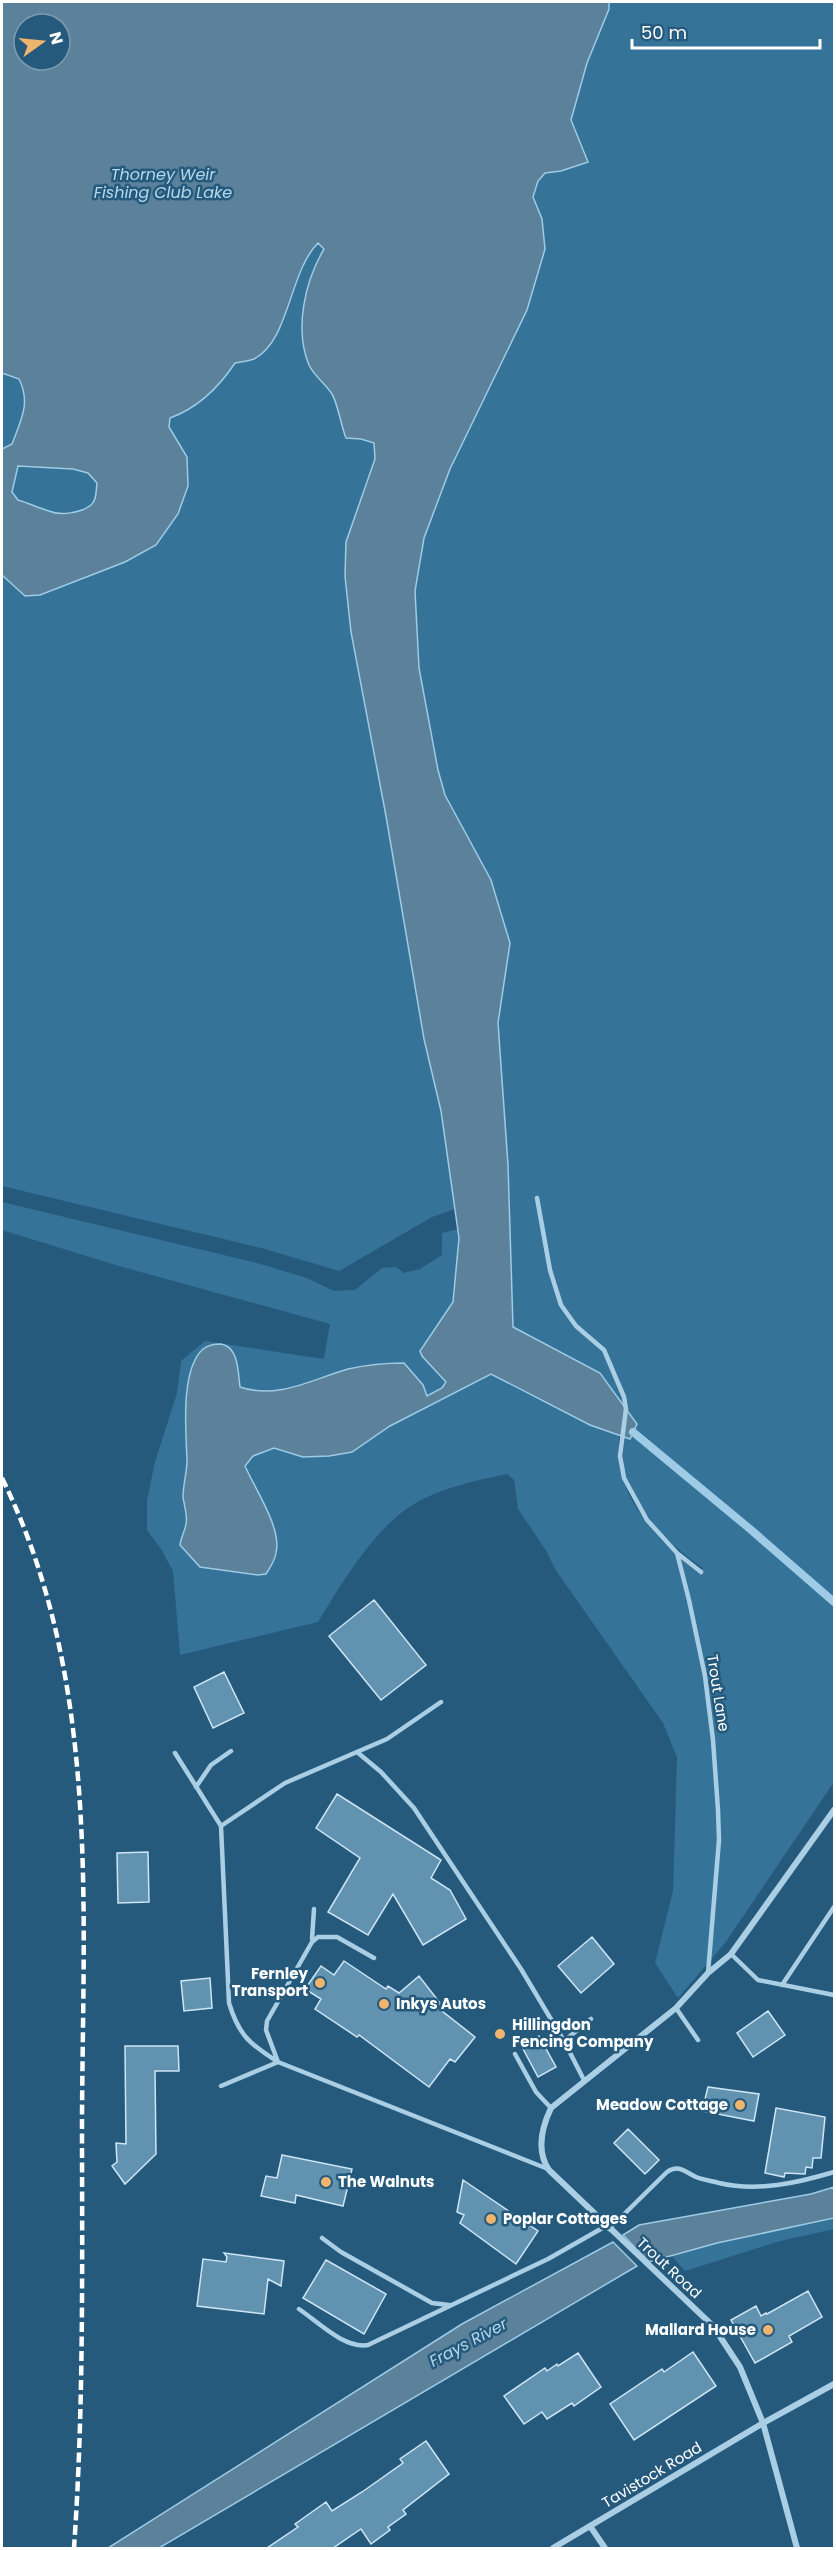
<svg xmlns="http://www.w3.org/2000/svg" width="836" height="2550" font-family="Poppins,sans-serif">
	<rect width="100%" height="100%" fill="#255a7d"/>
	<path fill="#357399" d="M609,2H834V1782L725,1943L678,1998L655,1963L673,1891L677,1757L663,1723L555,1569L545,1549L518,1509L514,1480L507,1474C479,1480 449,1486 423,1499C377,1522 344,1580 318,1622L180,1655L173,1571L161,1549L147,1530V1500L155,1462L177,1393L181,1361L205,1341L324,1359L330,1324L119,1266L2,1230V1202L257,1263L307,1278L334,1291L355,1290L382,1268L396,1267L404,1273L420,1269L442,1255V1233L458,1229L459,1238L453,1302L420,1351L446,1382L442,1388L427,1396L423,1385L393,1363C379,1364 365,1366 351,1369C314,1377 279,1400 240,1387C238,1370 238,1356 224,1345L202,1350L191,1369L185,1428L187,1462L183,1494L187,1525L266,1574L276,1552L255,1488L245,1466L253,1456L274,1448L288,1452H352L390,1426L491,1374L590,1425L619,1435C619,1444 618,1454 619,1463C626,1509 665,1546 699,1574L703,1568C671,1546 629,1507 623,1466C622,1456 624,1446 624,1437L630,1439L637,1424L600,1373L513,1327L508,1165L498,1023L510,943L445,795L438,770L419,668L415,591L424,538L450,469L527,310L545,250L542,219L533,197L538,181L545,173L561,171L588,162L571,120L587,63L609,9Z
		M318,242L324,249C297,292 297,337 320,380C323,385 329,389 332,394C338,404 341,426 346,438L361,439L374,443L375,459L363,491L345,576L351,632L386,816L424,1039L441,1111L455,1209L432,1217L339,1271L265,1249L2,1186V575L85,577L125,562L187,457L168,427L170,418C199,408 219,387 235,363C241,362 249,361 254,359C291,340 291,271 318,242Z
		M2,373L19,379C31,403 21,420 12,444L2,449Z
		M18,466L73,469L88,473L97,483C97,490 97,500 91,505C81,513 60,516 49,512C38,508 30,502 18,500L12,492Z
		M834,2218V2229L780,2241L685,2271L672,2256L716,2243Z"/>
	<path fill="#5b829a" stroke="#9ecbe6" stroke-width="1.5" fill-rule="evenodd" d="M2,2H609V9L587,63L571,120L588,162L561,171L545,173L538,181L533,197L542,219L545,249L527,310L450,469L424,538L415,591L419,668L438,770L445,795L491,880L510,943L498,1023L508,1165L513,1327L600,1373L637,1424L630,1439L590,1425L491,1374L390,1426L352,1452L329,1456L303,1457L274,1448L253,1456L245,1466C255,1489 282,1528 276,1553C275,1560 270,1568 266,1574L258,1575L200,1567L180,1545C181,1536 185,1532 186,1524C188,1516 184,1505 183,1497C183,1485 187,1472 187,1460C186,1431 180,1370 203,1349C208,1345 215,1344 221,1344C239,1347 238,1373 240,1387C277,1400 313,1379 348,1369C366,1365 385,1363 404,1363L423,1385L427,1396L442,1388L446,1382L422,1356L420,1351L453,1302L459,1238L441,1111L424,1039L386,816L351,632L345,576L346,542L375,459L374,443L361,439L346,438C341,426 338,404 332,394C326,384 314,376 309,365C294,329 305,281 324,249L318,243C289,272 290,340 254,359C249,361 241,362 235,363C219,387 198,408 170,418L169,427L187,457L188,486L178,514L156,545L125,562L40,595L25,596L2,575V449L12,444C21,420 31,403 19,379L2,373ZM24,24H60V60H24ZM18,466L73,469L88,473L97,483C96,490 97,500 91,505C81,513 60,516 49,511C38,508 29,503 18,500L12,492Z
		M834,2187V2218L717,2243L649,2262L623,2235L639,2225L811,2194Z
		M613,2242L637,2266L159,2548H108L462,2324Z"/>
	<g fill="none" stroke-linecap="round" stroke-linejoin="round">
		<path stroke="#9ecbe6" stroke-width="8" d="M633,1432L750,1529L834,1602"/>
	</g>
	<path fill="#6192b0" stroke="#cde5f4" stroke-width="1.5" d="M374,1600L426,1665L381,1700L329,1636Z
		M224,1672L244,1713L213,1728L194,1687Z
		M337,1794L441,1860L431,1878L450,1890L466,1919L423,1945L393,1894L368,1935L328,1912L360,1858L316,1828Z
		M148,1852L149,1902L118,1903L117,1853Z
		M592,1937L614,1964L581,1993L558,1966Z
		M344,1961L386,1989L388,1986L399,1993L419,1976L440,2003L437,2007L475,2037L455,2062L450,2059L429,2087L359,2035L357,2037L315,2009L321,1999L305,1989L321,1966L334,1975Z
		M210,1978L212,2008L184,2011L181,1981Z
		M768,2011L785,2035L753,2057L737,2033Z
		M539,2036L556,2067L538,2077L521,2045Z
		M125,2046H178L179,2071H155L156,2154L125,2184L112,2166L117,2162L116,2143L126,2144Z
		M708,2087L759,2094L754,2121L702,2111Z
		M776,2108L825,2117L821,2158H813L812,2168L806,2167L805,2174L785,2173L784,2177L765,2173Z
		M628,2129L659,2160L645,2174L614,2143Z
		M282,2155L352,2169L343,2206L296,2195L295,2203L261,2196L266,2176L277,2178Z
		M463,2180L538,2231L516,2264L460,2223L464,2215L457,2212Z
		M224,2253L284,2261L281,2286L268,2279L264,2314L197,2306L203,2259L226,2262L227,2257Z
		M326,2260L386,2294L364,2334L303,2298Z
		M808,2291L822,2317L789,2336L792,2342L755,2363L731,2320L756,2306L761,2316L766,2313L767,2314Z
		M693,2352L716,2386L634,2440L610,2404L662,2369L664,2372Z
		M578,2353L601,2387L574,2406L572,2403L547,2419L542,2412L524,2424L504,2396L545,2368L547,2371L557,2364L558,2366Z
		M426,2441L449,2474L403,2510L406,2514L388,2527L390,2530L371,2544L361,2529L333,2548H267L298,2527L295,2524L326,2502L332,2511L362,2492L403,2463L400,2459Z"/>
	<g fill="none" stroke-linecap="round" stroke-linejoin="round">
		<path stroke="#aacfe5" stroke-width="4.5" d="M537,1198L550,1270L561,1305L576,1326L604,1350L624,1397L626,1409L620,1456L624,1478L647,1520L677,1553L689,1600L705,1676L713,1740L718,1810L719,1840L708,1973
			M677,1553L701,1572
			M357,1752L381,1772L414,1808L521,1969L564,2041
			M175,1753L221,1826
			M196,1787L211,1765L231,1751
			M312,1939L314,1909
			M731,1954L758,1980L834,1995
			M374,1958L337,1937H318L312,1942L267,2021L266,2030L278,2062L548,2169
			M782,1985L834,1907
			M676,2008L698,2040
			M515,2054L536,2092L551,2108
			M278,2062C250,2044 239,2036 229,2003L221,1826L285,1783L387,1739L441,1702
			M584,2080L564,2041L591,2019
			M221,2086L278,2062
			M609,2229L667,2172C679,2164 685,2172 696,2177C703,2180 712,2181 719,2183C758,2192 797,2183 834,2172
			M322,2238L341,2252L432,2303L449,2305
			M299,2309C317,2321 344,2349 368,2345L548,2259L606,2226"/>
		<path stroke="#aacfe5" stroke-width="6" d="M590,2526L605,2548
			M553,2548L763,2423L834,2384
			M797,2548L763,2423L740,2367L713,2326L549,2170C536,2151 542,2127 551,2108L676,2008L708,1973L731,1954L834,1810"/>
		<path stroke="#fff" stroke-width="4.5" stroke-dasharray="10 4.5" stroke-linecap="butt" d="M2,1478C100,1677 83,1903 82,2119C82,2262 84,2405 74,2548"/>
	</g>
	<g fill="#efb46e" stroke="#255a7d" stroke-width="2">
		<circle cx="320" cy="1983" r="6"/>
		<circle cx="384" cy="2004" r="6"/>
		<circle cx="500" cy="2034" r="6"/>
		<circle cx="740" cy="2105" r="6"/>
		<circle cx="326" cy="2182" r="6"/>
		<circle cx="491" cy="2219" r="6"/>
		<circle cx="768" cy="2330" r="6"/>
	</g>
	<g text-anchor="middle" stroke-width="5" stroke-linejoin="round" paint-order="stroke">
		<g font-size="15" fill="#fff" stroke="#255a7d">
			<text transform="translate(718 1693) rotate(81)" y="5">Trout Lane</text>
			<text transform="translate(669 2268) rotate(43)" y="5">Trout Road</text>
			<text transform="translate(652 2475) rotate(-31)" y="5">Tavistock Road</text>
		</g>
		<g font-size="15" font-weight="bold" fill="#fff" stroke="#255a7d" text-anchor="start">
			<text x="308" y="1979" text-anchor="end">Fernley<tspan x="308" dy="17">Transport</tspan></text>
			<text x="396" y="2009">Inkys Autos</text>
			<text x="512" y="2030">Hillingdon<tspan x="512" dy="17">Fencing Company</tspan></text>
			<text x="728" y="2110" text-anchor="end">Meadow Cottage</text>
			<text x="338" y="2187">The Walnuts</text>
			<text x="503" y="2224">Poplar Cottages</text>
			<text x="756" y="2335" text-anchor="end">Mallard House</text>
		</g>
		<g font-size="16" font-style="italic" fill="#b5d8ed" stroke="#255a7d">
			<text x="163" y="180">Thorney Weir<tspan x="163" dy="18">Fishing Club Lake</tspan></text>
			<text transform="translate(468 2342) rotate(-28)" y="6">Frays River</text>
		</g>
	</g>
	<rect width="836" height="2550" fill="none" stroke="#ffffff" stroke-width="6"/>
	<g transform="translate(42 42) rotate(75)"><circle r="28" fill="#255a7d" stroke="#7c9cb1" stroke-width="1.5"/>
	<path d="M0-4.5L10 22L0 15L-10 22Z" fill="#efb46e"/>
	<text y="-9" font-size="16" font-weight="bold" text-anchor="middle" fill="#ffffff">N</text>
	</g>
	<path d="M632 39v9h188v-9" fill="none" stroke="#ffffff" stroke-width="3"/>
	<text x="641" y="39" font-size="18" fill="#ffffff" stroke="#255a7d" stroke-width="4.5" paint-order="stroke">50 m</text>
</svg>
